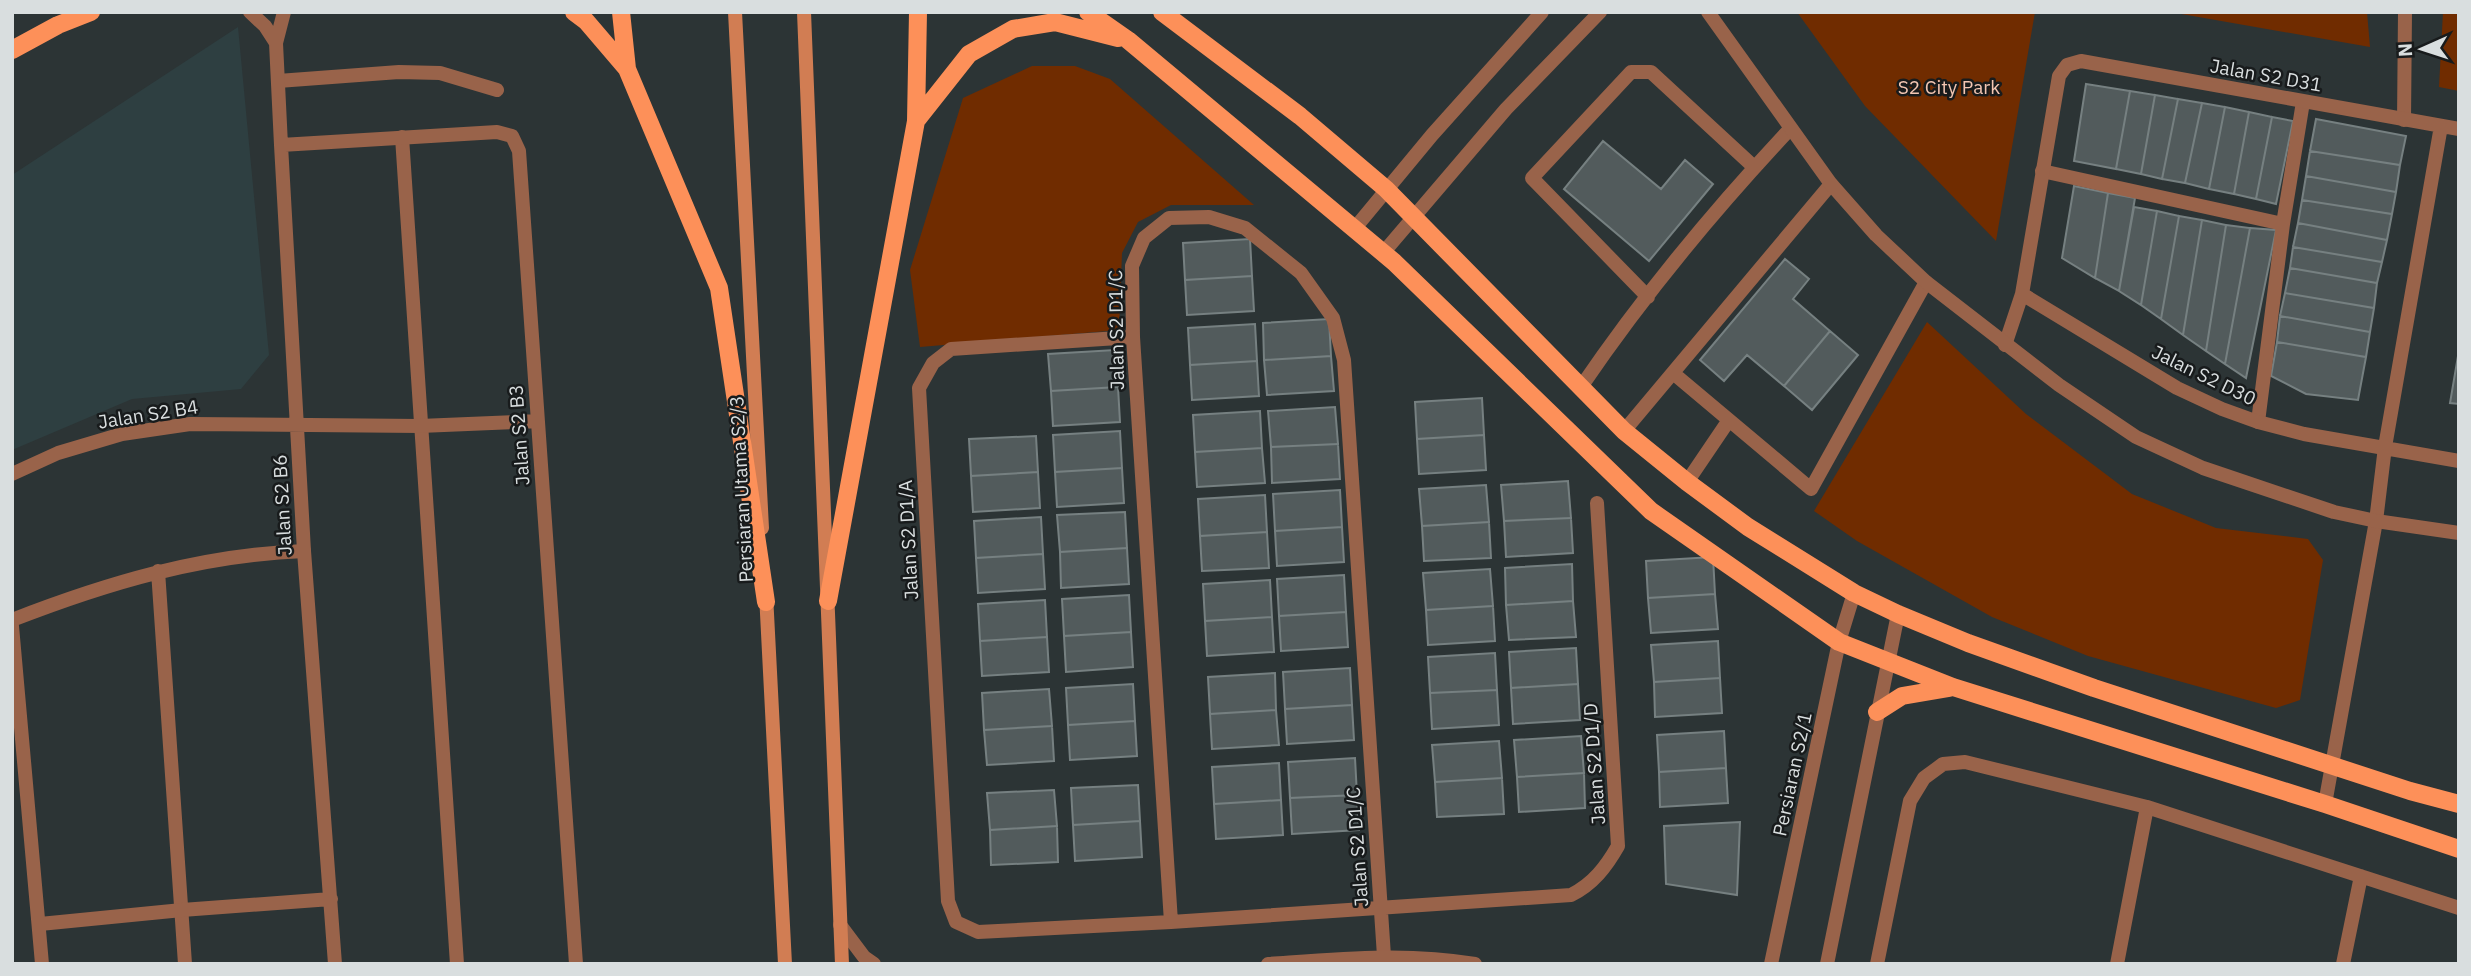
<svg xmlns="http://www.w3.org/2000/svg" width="2471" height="976" font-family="'IBM Plex Sans',sans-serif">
	<rect width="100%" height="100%" fill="#2c3435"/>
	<path fill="#2e3f41" d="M238,27L269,355L241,389L132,399L12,450V175Z"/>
	<path fill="#702c00" d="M1797,12H2035L1996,241L1865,106Z
		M2170,12H2367L2370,47Z
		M2443,12H2459V91L2439,87Z
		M1032,66H1075L1110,79L1254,205H1171L1138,222L1122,253L1119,330L920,347L910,270L963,98Z
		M1927,322L2026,414L2132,494L2216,528L2308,539L2323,560L2300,700L2276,708L2088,656L1992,617L1857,541L1814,511Z"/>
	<path fill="#525b5c" stroke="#768081" stroke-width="2" d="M2086,84L2130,91L2116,169L2074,161Z
		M2130,91L2155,95L2141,174L2116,169Z
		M2155,95L2178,99L2162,179L2141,174Z
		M2178,99L2202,103L2185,183L2162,179Z
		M2202,103L2225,107L2209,189L2185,183Z
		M2225,107L2249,112L2234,194L2209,189Z
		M2249,112L2272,117L2256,199L2234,194Z
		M2272,117L2293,121L2276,204L2256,199Z
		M2316,119L2406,136L2400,165L2310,151Z
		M1603,141L1661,189L1685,160L1713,184L1649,261L1564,189Z
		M2310,151L2400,165L2396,192L2306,176Z
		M2306,176L2396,192L2392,214L2302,200Z
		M2074,186L2108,193L2095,278L2062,258Z
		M2108,193L2135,198L2119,291L2095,278Z
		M2302,200L2392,214L2387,240L2298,223Z
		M2134,207L2157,211L2141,305L2119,291Z
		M2157,211L2179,216L2161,319L2141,305Z
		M2179,216L2202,220L2183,335L2161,319Z
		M2202,220L2226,225L2206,351L2183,335Z
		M2298,223L2387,240L2382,262L2293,247Z
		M2226,225L2250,228L2225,364L2206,351Z
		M2250,228L2276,230L2246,378L2225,364Z
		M1250,239L1252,276L1185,280L1183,243Z
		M2293,247L2382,262L2377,283L2290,268Z
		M1785,259L1809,279L1793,299L1830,331L1784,386L1747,355L1724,381L1700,360Z
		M2290,268L2377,283L2374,308L2285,293Z
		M1252,276L1254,311L1187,315L1185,280Z
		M2285,293L2374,308L2370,332L2280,316Z
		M2280,316L2370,332L2366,357L2277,342Z
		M1329,319L1331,356L1264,360L1263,323Z
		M1255,324L1257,361L1190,365L1188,328Z
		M1830,331L1858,355L1812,410L1784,386Z
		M2277,342L2366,357L2358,400L2306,394L2271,376Z
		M1115,350L1118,387L1051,391L1048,354Z
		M1331,356L1334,391L1267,395L1264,360Z
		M2458,356H2459V404L2450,403Z
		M1257,361L1259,396L1192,400L1190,365Z
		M1118,387L1120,422L1053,426L1051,391Z
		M1482,398L1484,435L1417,439L1415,402Z
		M1335,407L1338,444L1271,447L1268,411Z
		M1260,411L1262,448L1195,452L1193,415Z
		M1120,431L1122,468L1055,472L1053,435Z
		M1484,435L1486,470L1419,474L1417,439Z
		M1036,436L1038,472L971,476L969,439Z
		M1338,444L1340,479L1272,483L1271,447Z
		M1262,448L1265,483L1197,487L1195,452Z
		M1122,468L1124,503L1057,507L1055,472Z
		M1038,472L1040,508L973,512L971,476Z
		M1568,481L1571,518L1504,521L1501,485Z
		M1486,485L1489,522L1422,526L1419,489Z
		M1340,490L1342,527L1275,531L1273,494Z
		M1265,495L1267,532L1200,536L1198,499Z
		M1125,512L1127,548L1060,552L1057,515Z
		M1041,517L1043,554L976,558L974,521Z
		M1571,518L1573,553L1506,557L1504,521Z
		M1489,522L1491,558L1424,561L1422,526Z
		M1342,527L1344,562L1277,566L1275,531Z
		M1267,532L1269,568L1202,571L1200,536Z
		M1127,548L1129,584L1061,588L1060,552Z
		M1043,554L1045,589L978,593L976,558Z
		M1713,557L1715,594L1648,598L1646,561Z
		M1572,564L1573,601L1506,605L1505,568Z
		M1490,569L1493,606L1426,610L1423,573Z
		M1344,575L1346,612L1279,616L1277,579Z
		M1270,580L1272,617L1205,621L1203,584Z
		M1715,594L1718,629L1651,633L1648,598Z
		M1129,595L1131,632L1064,636L1062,599Z
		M1045,600L1047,637L980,641L978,604Z
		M1573,601L1576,637L1509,640L1506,605Z
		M1493,606L1495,641L1428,645L1426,610Z
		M1346,612L1348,647L1281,651L1279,616Z
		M1272,617L1274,652L1207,656L1205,621Z
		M1131,632L1133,667L1066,672L1064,636Z
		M1047,637L1049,672L982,676L980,641Z
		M1718,641L1720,678L1654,682L1651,645Z
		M1576,648L1578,684L1511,688L1509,652Z
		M1495,653L1497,690L1430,693L1428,657Z
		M1350,668L1352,705L1285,709L1283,672Z
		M1275,673L1276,710L1210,714L1208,677Z
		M1720,678L1722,713L1655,717L1654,682Z
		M1133,684L1135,721L1068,725L1066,688Z
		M1578,684L1580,720L1513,724L1511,688Z
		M1049,689L1052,726L984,730L982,693Z
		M1497,690L1499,725L1432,729L1430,693Z
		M1352,705L1354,740L1287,744L1285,709Z
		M1276,710L1279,745L1212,749L1210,714Z
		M1135,721L1137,756L1070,760L1068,725Z
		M1052,726L1054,761L987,765L984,730Z
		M1724,731L1726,768L1659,772L1657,735Z
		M1581,736L1584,773L1517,777L1514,740Z
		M1499,741L1502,778L1435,782L1432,745Z
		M1355,758L1357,795L1290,798L1288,762Z
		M1279,763L1281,800L1214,804L1212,767Z
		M1726,768L1728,803L1660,807L1659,772Z
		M1584,773L1585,808L1519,812L1517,777Z
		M1502,778L1504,814L1437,817L1435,782Z
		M1138,785L1140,821L1073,825L1071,788Z
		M1054,790L1057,826L990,830L987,793Z
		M1357,795L1359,830L1292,834L1290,798Z
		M1281,800L1283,835L1216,839L1214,804Z
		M1140,821L1142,857L1075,861L1073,825Z
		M1740,822L1737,895L1666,884L1664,826Z
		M1057,826L1058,862L991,865L990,830Z"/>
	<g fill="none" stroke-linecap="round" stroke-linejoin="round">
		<path stroke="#99634a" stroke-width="14" d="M278,81L399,72L440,73L497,90
			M2404,120L2405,12
			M402,137L457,964
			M2042,171L2283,224
			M1648,297L1532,178L1631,72H1651L1754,167
			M1673,373L1811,489L1926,282
			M1581,387C1643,296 1715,209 1790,129
			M2258,422L2283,224L2303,102
			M1624,431L1831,184
			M1687,482L1729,420
			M158,571L185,964
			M12,620C107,583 201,555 304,551"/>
		<path stroke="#99634a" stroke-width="14" d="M250,12L265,26L276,43
			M284,12L276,43L281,145L304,551L335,964
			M281,145L497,132L512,136L519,151L576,964
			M2022,294L2177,388L2222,409L2258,422L2304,434L2459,461
			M1133,337L951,349L933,363L919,388L948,901L956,922L978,932L1171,922L1571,895C1593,884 1606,867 1618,846L1597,503
			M2005,345L2022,294L2059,76L2067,65L2081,61L2459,129
			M12,474L58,453L122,434L190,424L420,426L537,421
			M12,626L42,964
			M2325,804L2376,521L2385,447L2441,126
			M1171,922L1133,337L1132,266L1144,238L1169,218L1209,217L1245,228L1301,273L1333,318L1344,360L1384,956
			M40,924L182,910L331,899
			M1877,964L1910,801L1924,778L1943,764L1965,762L2147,807L2459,908
			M2117,964L2147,807
			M2343,964L2361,876"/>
		<path stroke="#99634a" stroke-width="14" d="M1708,12L1831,184L1876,235L1926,282L2059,385L2136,437L2203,468L2334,512L2376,521L2459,533
			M1355,228L1432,135L1542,12
			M1383,253L1506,109L1600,12
			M840,925L864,957L874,964
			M1268,964C1338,959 1406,952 1475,964
			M1771,964L1839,642L1854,593
			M1827,964L1898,614"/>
		<path stroke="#d17d53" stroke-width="14" d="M735,12L762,528
			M804,12L842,964
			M766,594L785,964"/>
		<path stroke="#fd9059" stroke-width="18" d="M574,12L586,21L627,69
			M621,12L627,69L719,288L766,602
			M1088,12L1128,40L1394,262L1651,511L1839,642L1953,687L2325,804L2459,849
			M1162,12L1300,116L1386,189L1624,431L1687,482L1748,527L1854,593L1898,614L1968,643L2094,688L2410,791L2459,804
			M12,50L58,25L91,12
			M916,121L969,54L1013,29L1055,22L1118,38
			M828,601L916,121L918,12
			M1877,712L1902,696L1949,688"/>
	</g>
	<g text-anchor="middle" stroke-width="5" stroke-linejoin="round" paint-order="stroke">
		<g font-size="19" fill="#d9dedf" stroke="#181b1c">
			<text transform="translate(2266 75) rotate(10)" y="7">Jalan S2 D31</text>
			<text transform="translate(1116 330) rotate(-91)" y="7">Jalan S2 D1/C</text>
			<text transform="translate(2204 375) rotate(26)" y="7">Jalan S2 D30</text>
			<text transform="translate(148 414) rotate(-9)" y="7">Jalan S2 B4</text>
			<text transform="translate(519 435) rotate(-94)" y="7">Jalan S2 B3</text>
			<text transform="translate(741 489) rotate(-93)" y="7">Persiaran Utama S2/3</text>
			<text transform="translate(282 505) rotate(-93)" y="7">Jalan S2 B6</text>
			<text transform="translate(908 540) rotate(-93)" y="7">Jalan S2 D1/A</text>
			<text transform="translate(1594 764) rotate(-94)" y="7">Jalan S2 D1/D</text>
			<text transform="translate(1792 774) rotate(-78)" y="7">Persiaran S2/1</text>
			<text transform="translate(1357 847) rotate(-94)" y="7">Jalan S2 D1/C</text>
		</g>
		<g font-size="19" fill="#f3c6b2" stroke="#181b1c">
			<text x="1949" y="94">S2 City Park</text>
		</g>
	</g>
	<rect width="2471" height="976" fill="none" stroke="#d9dedf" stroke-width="28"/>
	<g transform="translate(2422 49) rotate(267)" stroke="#181b1c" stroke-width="5" paint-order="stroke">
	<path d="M0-5L12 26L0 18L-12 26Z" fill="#d9dedf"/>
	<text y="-10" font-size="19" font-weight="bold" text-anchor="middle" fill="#d9dedf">N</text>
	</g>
</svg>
